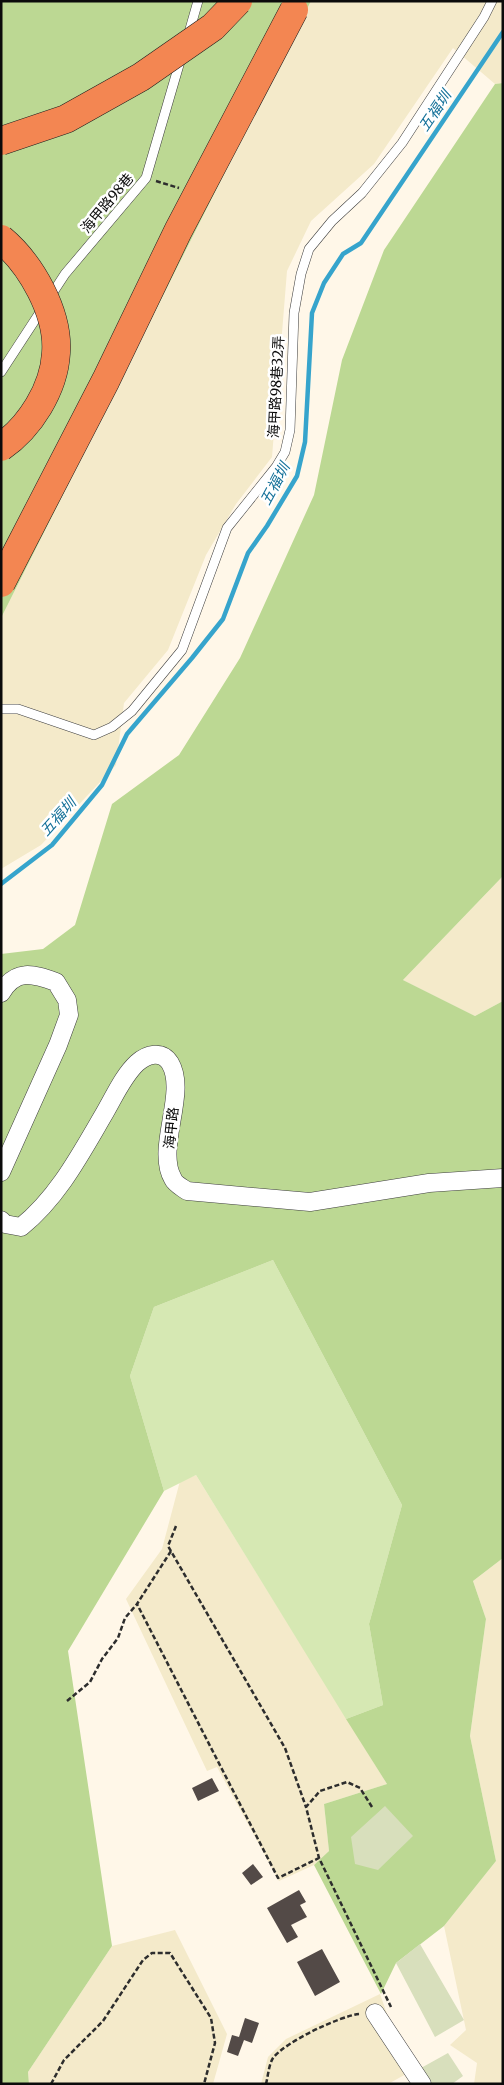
<svg xmlns="http://www.w3.org/2000/svg" width="504" height="2085" font-family="Merriweather,'Noto Sans TC',serif">
	<rect width="100%" height="100%" fill="#fff7e8"/>
	<path fill="#f4eaca" d="M311,1H503V83L495,84L453,48L374,164L311,221L287,271L272,457L236,504L206,555L168,650L124,703L116,765L41,845L1,869V618Z
		M503,876V1001L475,1016L403,980Z
		M196,1475L387,1784L324,1804L329,1851L314,1865L279,1881L217,1767L207,1771L126,1599L162,1549L180,1481Z
		M503,1558V2084H474L477,2063L450,2045L466,2030L444,1926L496,1861L470,1736L486,1619L473,1581Z
		M175,1930L227,2034L213,2084H29L28,2072L112,1946Z
		M380,1994L408,2073L388,2084H261L268,2057L286,2039Z"/>
	<path fill="#d6e8b3" d="M273,1260L402,1505L369,1624L383,1705L346,1719L196,1475L164,1491L130,1376L154,1307Z"/>
	<path fill="#bcd893" d="M1,1H311L1,618Z
		M503,83V876L403,980L475,1016L503,1001V1558L473,1581L486,1619L470,1736L496,1861L444,1926L396,1963L381,1994L314,1865L329,1851L324,1804L387,1784L346,1719L383,1705L369,1624L402,1505L273,1260L154,1307L130,1376L164,1491L68,1651L112,1946L28,2072L29,2084H1V954L43,949L75,925L112,804L179,755L240,658L314,495L342,360L384,250L495,84Z"/>
	<path fill="#d8dfbc" d="M385,1806L413,1836L378,1870L355,1864L351,1837Z
		M420,1944L464,2020L435,2037L396,1963Z
		M448,2053L463,2076L452,2084H429L421,2068Z"/>
	<g fill="none" stroke-linecap="round" stroke-linejoin="round">
		<path stroke="#36a4cc" stroke-width="4.5" d="M1,884L52,845L102,785L127,734L192,658L223,619L248,553L267,526L297,476L305,442L312,313L324,283L343,254L361,243L503,32"/>
	</g>
	<path fill="#534a47" d="M212,1778L219,1791L198,1801L192,1788Z
		M253,1864L263,1877L251,1885L242,1873Z
		M299,1890L306,1902L300,1905L307,1917L291,1925L298,1937L287,1943L267,1908Z
		M322,1949L340,1982L315,1996L297,1962Z
		M245,2018L259,2023L252,2043L244,2040L238,2056L227,2052L232,2035L239,2037Z"/>
	<g fill="none" stroke-linecap="round" stroke-linejoin="round">
		<g stroke="#3e3e3e" stroke-width="10">
			<path id="lane" d="M188,36L198,1
				M1,372L65,274L146,178L181,58
				M1,709H18L94,735L112,727L132,711L182,650L227,528L276,467L285,452L290,430L294,313L301,274L309,249L332,221L362,193L402,143L484,17L492,1"/>
		</g>
		<g stroke="#3e3e3e" stroke-width="19">
			<path id="street" d="M1,993C16,968 33,974 56,982L67,1000L69,1015L58,1045L1,1172
				M1,1220L5,1224L21,1227C58,1197 80,1155 104,1114C114,1097 123,1076 137,1063C147,1054 162,1050 170,1063C188,1093 155,1148 173,1179C175,1184 183,1188 187,1191L310,1202L429,1183L503,1178
				M375,2013L422,2084"/>
		</g>
		<path stroke="#2d2d2d" stroke-width="2.5" stroke-dasharray="5 2.5" stroke-linecap="butt" d="M156,181L179,188
			M176,1526L168,1546L285,1748L306,1807
			M171,1551L137,1604L278,1878L319,1858
			M67,1701L90,1682L102,1659L118,1638L125,1618L137,1604
			M372,1807L360,1788L347,1782L320,1791L306,1807L319,1858L391,2007
			M51,2084L64,2060L103,2021L143,1960L152,1953H170L211,2018L215,2043L204,2084
			M266,2084C268,2076 269,2064 273,2058C285,2042 340,2016 359,2014"/>
		<use href="#lane" stroke="#fff" stroke-width="9"/>
		<use href="#street" stroke="#fff" stroke-width="18"/>
		<g stroke="#1c1c1c" stroke-width="29" stroke-linecap="butt">
			<path id="highway-bridge" d="M1,141L66,119L141,77L213,27L238,1
				M1,239C31,264 59,313 56,353C54,389 30,427 1,447
				M1,583L106,380L178,231L294,10"/>
		</g>
		<use href="#highway-bridge" stroke="#f38652" stroke-width="28"/>
	</g>
	<g text-anchor="middle" stroke-width="5" stroke-linejoin="round" paint-order="stroke">
		<g font-size="14" fill="#0b0b0b" stroke="#fff">
			<text transform="translate(107 203) rotate(-50)" y="5">海甲路98巷</text>
			<text transform="translate(276 387) rotate(-87)" y="5">海甲路98巷32弄</text>
			<text transform="translate(171 1128) rotate(-84)" y="5">海甲路</text>
		</g>
		<g font-size="15" font-style="italic" fill="#16729a" stroke="#fff">
			<text transform="translate(435 111) rotate(-56)" y="5">五福圳</text>
			<text transform="translate(275 484) rotate(-62)" y="5">五福圳</text>
			<text transform="translate(58 817) rotate(-48)" y="5">五福圳</text>
		</g>
	</g>
	<rect width="504" height="2085" fill="none" stroke="#0b0b0b" stroke-width="5"/>
</svg>
